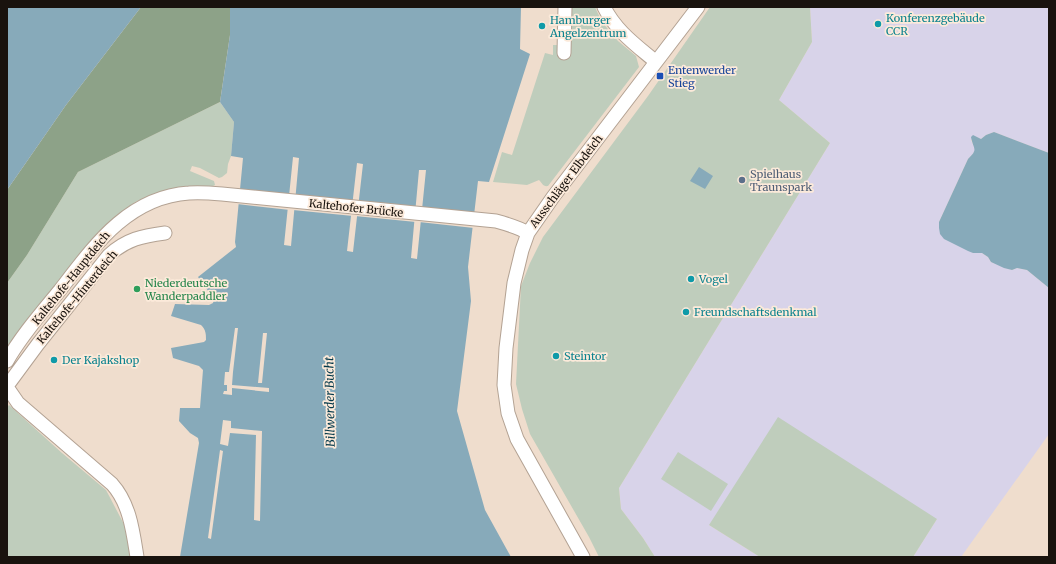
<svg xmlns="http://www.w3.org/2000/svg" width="1056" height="564" font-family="Merriweather,serif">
	<rect width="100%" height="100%" fill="#efddcd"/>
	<path fill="#d8d3e9" d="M810,7H1049V153L994,132L986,135L981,139L976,137L971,140L975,148V151L972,155L968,159L939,222L973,253H982L988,257L991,262L1012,270L1017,268L1027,270L1049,288V434L961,557H913L937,519L709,525L760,557H655L643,538L621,509L619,488L830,143L779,100L812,42Z"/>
	<path fill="#bfcdbc" d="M569,7H595L601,20L607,28L618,41L636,56L639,67L548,186C543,187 542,183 539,180L527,185L493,182L502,152L512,155L545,53L553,55V45H559Z
		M710,7H810L812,42L779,100L830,143L619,488L621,509L643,538L655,557H599L589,537L530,434L522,409L516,384L521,286L530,263L543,237L648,96Z
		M220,102L234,122L231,156L228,164L227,173L222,177L219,178L200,168L192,166L190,171L214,181L215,185L209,188L149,196L137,201L128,207L106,225L95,237L78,256L14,339L7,350V283L27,255L78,172Z
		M9,405L62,453L106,490L127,530L132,557H7V407Z
		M778,417L937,519L913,557H760L709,525Z
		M678,452L728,484L711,511L661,479Z"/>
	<path fill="#8da288" d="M141,7H230V35L220,102L78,172L27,255L7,283V190L66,105Z"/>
	<path fill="#87aaba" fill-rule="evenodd" d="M7,7H141L66,105L7,190Z
		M230,7H521L520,49L530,54L489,182L478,181L468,267L471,301L457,411L485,510L511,557H180L199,443L198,438L190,433L179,421L180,408H200L203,370L199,366L173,358L171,348L204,342L206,340C206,334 206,330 201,325L171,316L175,304L209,305L213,303L214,299L198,277L236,247L235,242L243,158L231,156L234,122L220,102L230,35ZM293,157L299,158L291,246L284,245ZM357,163L363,164L353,252L347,251ZM419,170H426L417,259L411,258Z
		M994,132L1049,153V288L1027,270L1017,268L1012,270L1004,268L991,262L988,257L982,253H973L968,251L944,239L940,234L939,228V222L968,159C979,149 973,149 971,137L973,135L981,139L986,135Z
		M699,167L713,176L705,189L690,181Z"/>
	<path fill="#efddcd" d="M239,190L291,195L290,210L237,204Z
		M294,195L355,201L353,216L293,210Z
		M357,202L417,208L416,222L355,216Z
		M420,208L475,213L474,228L419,222Z
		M235,328H238L233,372L232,385L269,388V392L232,388V395L223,394L224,391H227V385H224L225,372H229Z
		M263,333H267L262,383H258Z
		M223,420L231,421V428L262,431L260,521L254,520L256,435L230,433L228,446L220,444Z
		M220,450L223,451L211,539L208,538Z"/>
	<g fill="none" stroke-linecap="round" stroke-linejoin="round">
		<g stroke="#b3a293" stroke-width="15">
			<path id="street" d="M604,7C616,31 636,45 656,62
				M564,53L565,7
				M7,361C21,336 42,312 60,290C94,246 128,197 189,193C200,192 211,193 222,194L496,221C507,224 518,227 528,233
				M7,386L38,344L109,255C127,239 142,236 165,233
				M7,387L18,403L112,484C130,504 133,532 137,557
				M583,557L517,439L508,413L504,385L506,348L514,283L522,250L528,233L553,197L698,7"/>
		</g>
		<use href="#street" stroke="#fff" stroke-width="13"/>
	</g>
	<g fill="#0f9aa8" stroke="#fceada" stroke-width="1.5">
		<circle cx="878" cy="24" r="4"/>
		<circle cx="542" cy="26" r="4"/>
		<circle cx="691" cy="279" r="4"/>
		<circle cx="686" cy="312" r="4"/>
		<circle cx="556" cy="356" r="4"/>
		<circle cx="54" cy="360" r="4"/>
	</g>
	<rect fill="#1a4fb4" stroke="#fceada" stroke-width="1.5" x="656" y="72" width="8" height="8" rx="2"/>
	<circle fill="#5c6f8a" stroke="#fceada" stroke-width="1.5" cx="742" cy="180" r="4"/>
	<circle fill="#2e9e5b" stroke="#fceada" stroke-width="1.5" cx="137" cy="289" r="4"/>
	<g text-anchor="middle" stroke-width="3.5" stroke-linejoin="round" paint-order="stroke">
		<g font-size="11" fill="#0d838f" stroke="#fceada" text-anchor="start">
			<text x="886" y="22">Konferenzgebäude<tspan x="886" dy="13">CCR</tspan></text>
			<text x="550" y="24">Hamburger<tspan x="550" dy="13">Angelzentrum</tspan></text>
			<text x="699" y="283">Vogel</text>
			<text x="694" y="316">Freundschaftsdenkmal</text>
			<text x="564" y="360">Steintor</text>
			<text x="62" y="364">Der Kajakshop</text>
		</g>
		<g font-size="11" fill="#164399" stroke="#fceada" text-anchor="start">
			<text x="668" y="74">Entenwerder<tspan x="668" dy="13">Stieg</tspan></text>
		</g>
		<g font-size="11" fill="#4e5e75" stroke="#fceada" text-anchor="start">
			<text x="750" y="178">Spielhaus<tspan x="750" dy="13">Traunspark</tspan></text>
		</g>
		<g font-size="11" fill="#19130e" stroke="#fceada">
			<text transform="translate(566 181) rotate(-53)" y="4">Ausschläger Elbdeich</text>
			<text transform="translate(356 208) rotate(6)" y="4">Kaltehofer Brücke</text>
			<text transform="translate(71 278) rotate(-51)" y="4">Kaltehofe-Hauptdeich</text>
			<text transform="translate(77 297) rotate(-50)" y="4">Kaltehofe-Hinterdeich</text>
		</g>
		<g font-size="11" fill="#27864d" stroke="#fceada" text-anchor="start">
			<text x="145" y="287">Niederdeutsche<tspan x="145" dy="13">Wanderpaddler</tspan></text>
		</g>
		<g font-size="12" font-style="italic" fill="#03384a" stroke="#fceada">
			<text transform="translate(330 402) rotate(-91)" y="4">Billwerder Bucht</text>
		</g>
	</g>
	<rect width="1056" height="564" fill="none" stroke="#19130e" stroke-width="16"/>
</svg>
